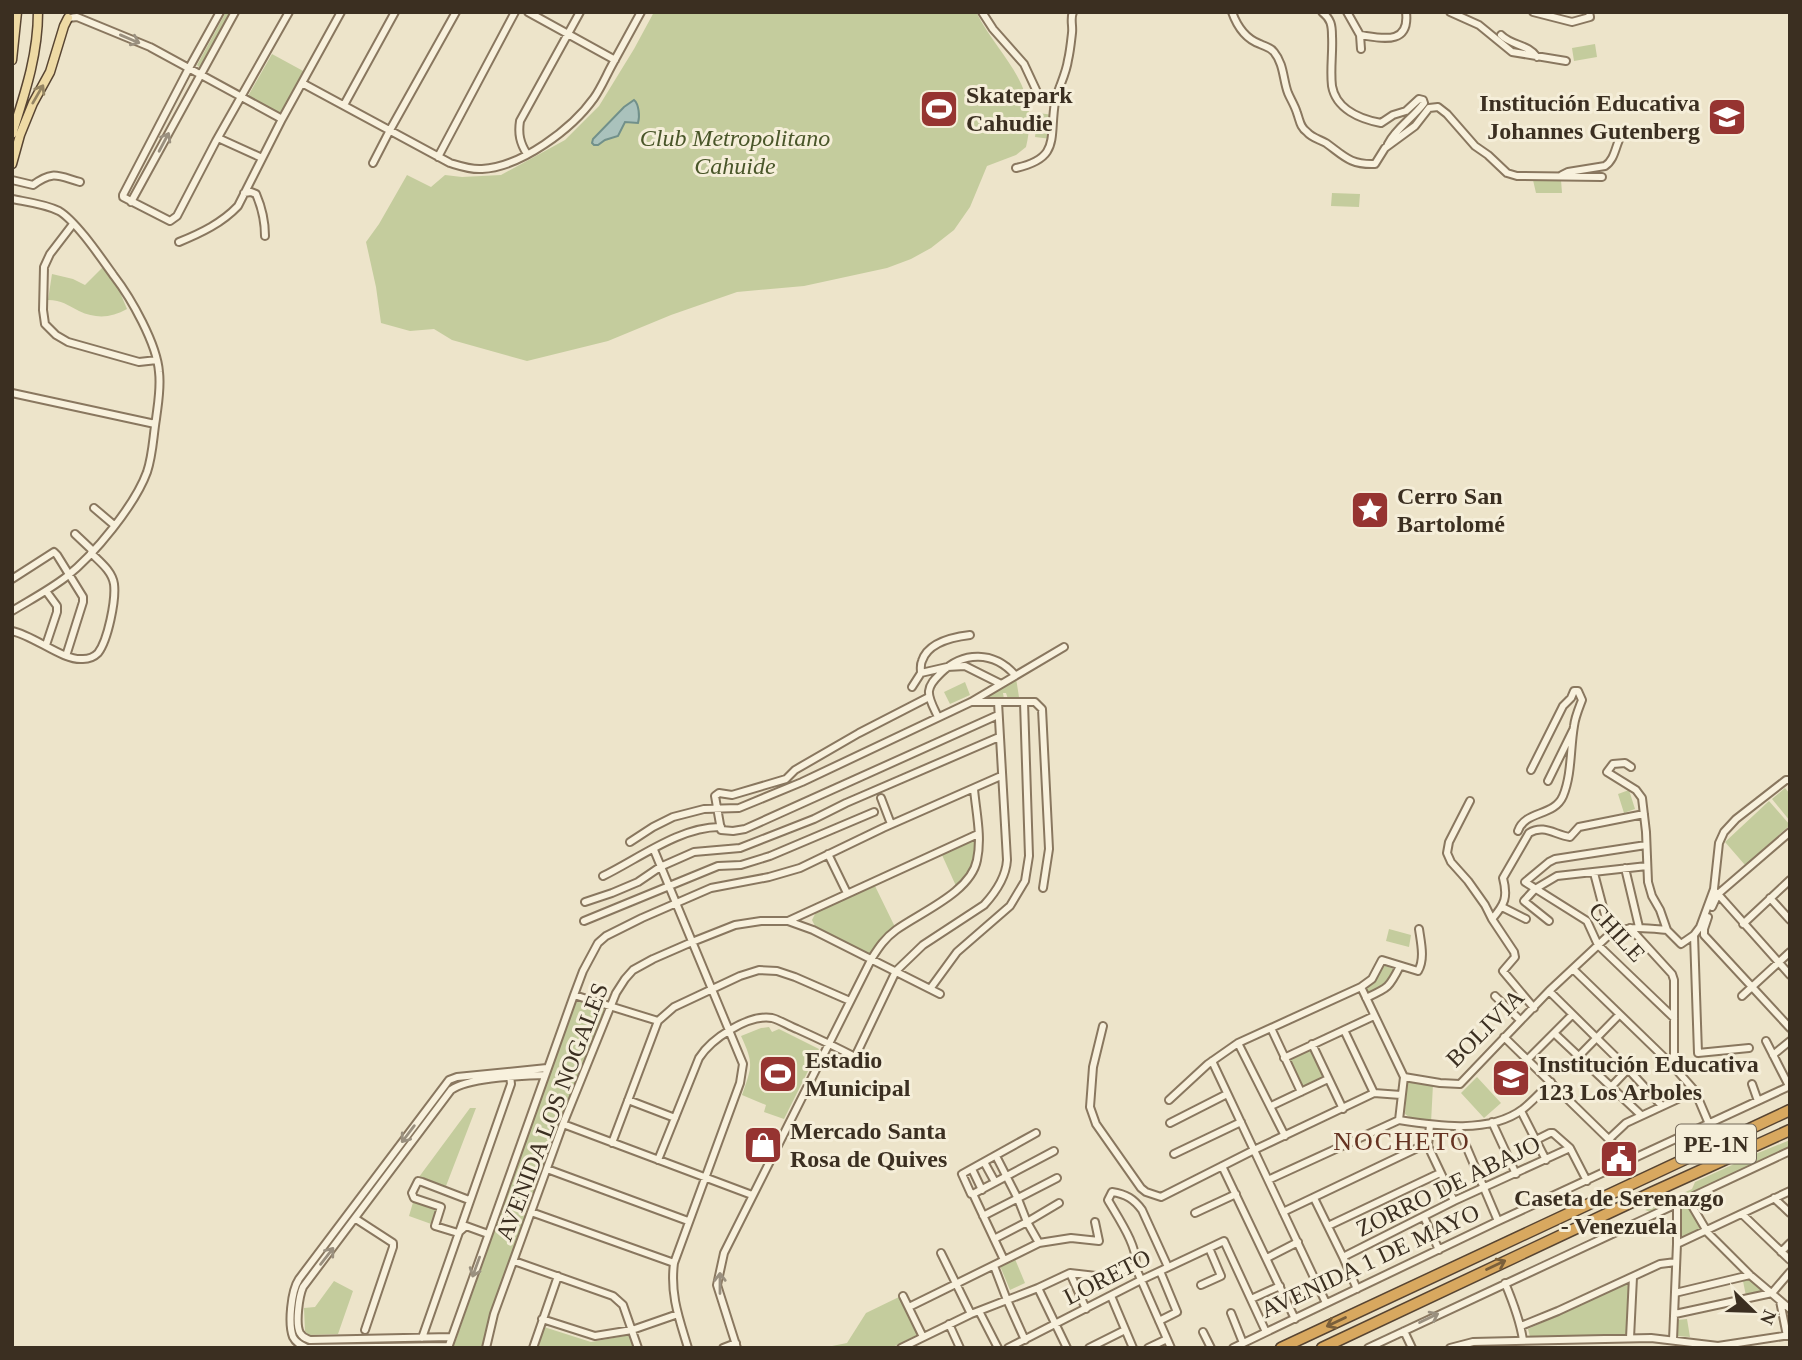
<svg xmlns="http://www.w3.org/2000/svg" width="1802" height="1360" font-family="'Times New Roman',serif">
	<rect width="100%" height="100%" fill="#ede4ca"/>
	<path fill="#c4cc9d" d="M226,12H233L202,70L197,65Z
		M654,12H976C1002,62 1041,84 1026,147L1016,155L987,166L970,207L954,230L931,248L911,259L887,268L804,286L737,292L671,315L608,341L527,361L452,340L434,329L410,331L381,323L376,287L366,242L379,224L407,175L431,187L445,175L462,177L501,175L565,140L599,106L634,49Z
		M1595,44L1597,57L1574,61L1572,48Z
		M272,54L305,72L281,115L248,96Z
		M1038,113L1054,115L1051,139L1035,137Z
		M1533,180H1561L1562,193H1536Z
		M1332,193L1360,194L1359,207L1331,206Z
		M103,267L119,290L127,309C111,318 96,319 79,311C67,305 62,300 48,300L52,274L73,279L85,285Z
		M1016,678L1019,697L1008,699L1006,693H1003L1004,699L984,698Z
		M965,682L970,695L950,704L944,692Z
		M1785,788L1790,794V821L1772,799Z
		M1629,790L1635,809L1624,813L1618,794Z
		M1769,801L1790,825L1745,865L1725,842Z
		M973,840L975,842C975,862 969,872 956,886L942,855Z
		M875,886L895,927L880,940L872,955L815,926L812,920L816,912Z
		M1389,929L1411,935L1409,947L1386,941Z
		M1383,965L1396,970L1390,984L1369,995L1364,988Z
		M577,997L608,1007L522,1231L482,1348H453Z
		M769,1027L772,1032L779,1029L819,1049L784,1119L764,1112L766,1105L742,1095C752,1066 754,1064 741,1036L761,1028Z
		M1313,1049L1327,1078L1302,1090L1289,1060Z
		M1477,1077L1501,1103L1484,1118L1461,1093Z
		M1410,1081L1433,1084L1431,1123L1412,1119L1405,1114L1407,1082Z
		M470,1108H476L446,1186L419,1177Z
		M1790,1140V1147L1651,1212L1645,1210L1692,1189L1695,1182L1758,1153Z
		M414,1199L440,1208L434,1225L409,1216Z
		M1689,1204L1703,1228L1680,1239L1678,1209Z
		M1015,1259L1025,1283L1010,1290L1000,1266Z
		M1753,1279L1765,1291L1746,1296L1743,1281Z
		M334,1281L353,1291L338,1334L308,1335L305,1331L304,1308L315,1307Z
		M1630,1282L1626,1334L1530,1337L1528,1329Z
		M899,1297L919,1334L891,1348H822L847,1343L866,1313Z
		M1687,1319L1690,1337L1677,1336V1320Z
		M544,1327L591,1342L630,1335L634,1348H538Z"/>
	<path fill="#aac2bc" stroke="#71908a" stroke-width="2" d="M634,100C639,104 640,117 638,123L625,122L618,136L605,140L598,145H594L592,143L593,139L624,107Z"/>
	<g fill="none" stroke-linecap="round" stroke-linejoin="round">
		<g stroke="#89775f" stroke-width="10">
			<path id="minor" d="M220,12L189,68L123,195V197L170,221L177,216L216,141L289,12
				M528,12L615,60
				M982,12L993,29L1024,64L1038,94L1045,100L1055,101
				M1232,12C1237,26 1246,39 1260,44C1266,47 1270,47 1274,52C1284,64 1283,80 1288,93C1291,100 1295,106 1297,113C1300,121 1300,127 1307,132C1312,138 1319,139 1326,143C1344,156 1350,165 1375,164L1385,148L1415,126L1429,108L1438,107L1447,114L1475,146L1488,155L1507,173L1517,176L1602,177
				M1322,12C1331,19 1332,25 1332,36C1333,52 1330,70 1332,86C1336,109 1360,119 1381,123L1393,115L1406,111L1419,99L1423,100
				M1347,12L1360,35C1381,38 1410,46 1406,12
				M1450,12L1479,25L1512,52L1566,61
				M1533,12L1572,22L1590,17L1589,12
				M68,18L77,17L150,47L282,119
				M1360,35L1361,49
				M1501,35C1512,46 1528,44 1537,57
				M302,83L450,163C460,166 471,170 482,169C521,167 572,129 594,98C601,88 606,76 612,65C622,47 631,30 641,12
				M344,105L395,12
				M218,138L262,158
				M1388,144C1396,128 1413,118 1424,103L1423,100
				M527,154C520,143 518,134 520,121L580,12
				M438,157L515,12
				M373,163L390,130L456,12
				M1016,168C1061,158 1049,138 1055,102C1058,88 1066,75 1068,60C1070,52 1071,42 1072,33C1073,26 1070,19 1073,12
				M1562,175L1568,172L1605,166C1614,160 1615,149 1619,140
				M12,180L33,185C53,170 58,176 80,182
				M244,193L251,192L256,194C262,208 265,220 265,236
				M12,199C27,202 45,204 59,211C76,221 101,258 114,276C131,298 157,344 159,372C161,388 158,403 156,419C153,437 153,454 147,472C135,505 94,555 66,577C49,590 30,600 12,611
				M131,202L235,12
				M73,224L50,254L44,267L43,310L45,324L56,335L68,342L139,362L157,360
				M179,242C201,233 222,223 238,206L282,119L341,12
				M12,393L155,424
				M94,508L114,525
				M75,534L93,551
				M12,579L54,552L57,555L83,597V602L66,656
				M12,631C35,636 63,661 83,659C88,659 94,657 98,653C108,640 116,600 114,584C112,571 100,562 91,553
				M46,645L57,612V606L46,591
				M921,673C921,669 920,665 922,661C928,642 953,637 970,635
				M912,687L921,673L947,667L965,666L1001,684
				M929,697L859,733L795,770L786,779L732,795L719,793L715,796L721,830L733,831L745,829L998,715
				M973,702H1035L1042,709L1049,849L1043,888
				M938,717C935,710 928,699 929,691C930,683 936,678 941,673C963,651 994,651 1015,675
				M1631,767L1625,763L1613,764L1607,772L1636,790L1642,798L1646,832L1648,882L1652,896L1660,910L1667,930L1681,944L1694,935L1700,927L1714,889L1719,843L1724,832L1736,819L1786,780H1790
				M1548,781L1573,730
				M881,798L891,824
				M1470,801L1449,842L1447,853L1451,862L1468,881L1485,905L1492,919L1514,952L1515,957L1503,971L1534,1008
				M1518,831C1525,810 1554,817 1563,796C1572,774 1570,749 1574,726C1575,717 1579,708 1582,700L1578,691H1574L1571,698L1563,706L1531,770
				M630,842L653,827L673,817L704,809L739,808L802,782L971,702L1064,647
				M1646,845L1555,859L1549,862L1525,882L1587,921L1598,945L1674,1018
				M654,850L743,1064L740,1083L674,1263C670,1295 679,1318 688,1348
				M828,854L847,893
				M1625,868L1639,927
				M1594,873L1610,934
				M603,876C638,859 681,826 721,827
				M1717,893L1790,975
				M1770,898L1790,920
				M585,902L612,893L638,882L660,867L694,852L740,848L814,819L846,803L999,737
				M1502,907L1526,919
				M1712,907L1718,894L1790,832
				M1708,917L1704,929V935L1790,1028
				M1492,919C1505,904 1508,897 1503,878L1529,833C1544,824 1555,835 1570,837L1579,827L1644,814
				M584,921L718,866L741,865L770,856L874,812
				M788,921L813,930L940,994
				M1549,921L1524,901L1535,889L1557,876L1647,866
				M1743,924L1790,880
				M1630,928L1672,974L1674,980V1057L1673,1066
				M1694,935L1698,1053L1749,1048
				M1573,969L1673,1066L1695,1091L1709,1124
				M1361,987L1404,1077
				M930,989L957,952L1010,906L1025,881L1029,856L1024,702
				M1549,991L1628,1069L1662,1106
				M574,995L658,1021
				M1495,996L1520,1020
				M1742,996L1790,952
				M1366,998C1388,988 1389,988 1400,966
				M1103,1026L1093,1067L1090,1107L1096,1124L1141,1188L1146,1192L1161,1197L1254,1150L1374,1093L1401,1095
				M1271,1028L1301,1092
				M1344,1030L1374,1093
				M1554,1033L1641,1115
				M1504,1037L1630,1160
				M1766,1041L1789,1086
				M1238,1043L1285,1136
				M1312,1044L1343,1109
				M1773,1055L1790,1041
				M1578,1057L1619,1015
				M1284,1058L1374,1016
				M1527,1060L1572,1015
				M1212,1061L1326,1303
				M1404,1077L1440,1083L1460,1084L1549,991L1610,934C1629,925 1647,928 1667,930
				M1752,1084L1758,1101
				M1611,1087L1628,1069
				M628,1100L675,1118
				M1169,1100L1208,1064L1238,1043L1361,987L1372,979L1382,960L1418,971C1425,959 1421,943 1419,929
				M1271,1106L1328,1079
				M1521,1111L1546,1160
				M1399,1120C1437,1126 1490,1134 1523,1109C1533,1101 1542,1091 1551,1082
				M1399,1120L1404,1077
				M1492,1122L1516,1174
				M1170,1123L1227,1094
				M563,1124L752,1195
				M1430,1125L1428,1146L1454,1201
				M1458,1127L1498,1221
				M1609,1139L1626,1123L1695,1091
				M1536,1140L1550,1133H1553L1570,1148L1587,1181
				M612,1143L658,1021L674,1007L740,976L759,970L777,971L795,977L850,1001
				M1174,1154L1241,1122
				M996,1156L1018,1199L1027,1222L1039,1243
				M658,1160L699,1058C711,1039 748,1014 772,1018C780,1020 789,1026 797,1029C817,1038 836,1047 855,1057L896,971L923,945L984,905C995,893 1006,877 1007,860L998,702
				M984,1162L995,1182
				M1222,1166L1295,1319
				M547,1169L688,1221
				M972,1169L982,1190
				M1268,1180L1399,1120
				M973,1194L1054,1151
				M1314,1198L1343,1257L1357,1289
				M1774,1198L1790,1213
				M1688,1199L1708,1233L1750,1275L1790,1309
				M469,1200L422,1182L418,1181L412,1193L414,1198L441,1207L435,1226L458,1233L466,1226L488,1234
				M531,1212L674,1263
				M1283,1212L1428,1143
				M1195,1213L1236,1194
				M1742,1214L1790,1260
				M983,1216L1057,1178
				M1424,1217L1439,1250
				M356,1219L393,1243V1247L365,1330
				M1328,1226L1440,1173
				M994,1239L1027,1222L1059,1203
				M1677,1244L1790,1191
				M1781,1252L1790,1243
				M941,1253L971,1314
				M1343,1257L1454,1201L1570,1148
				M1267,1258L1298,1242
				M1004,1260L973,1194H971L962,1174L1036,1133
				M514,1261L613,1296L623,1305L638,1348
				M994,1266L1007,1300L1025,1340
				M1168,1267L1142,1210C1134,1199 1126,1194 1112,1192L1108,1200C1117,1216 1140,1249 1135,1266L1171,1348
				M1070,1273L1086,1309
				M1505,1283C1513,1302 1520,1320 1523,1340
				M1201,1285L1221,1276L1209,1248
				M1038,1288L1067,1348
				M1675,1293L1750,1275
				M903,1296L923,1337
				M1111,1296L1133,1348
				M1251,1299L1280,1286
				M1780,1301L1787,1336
				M909,1307L1039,1243L1071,1238L1099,1241L1095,1222
				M979,1311L998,1348
				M1231,1313L1243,1343
				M1675,1314L1772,1293L1790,1272
				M542,1319L595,1336L632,1330L678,1314
				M1159,1321L1177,1312L1160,1271
				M949,1324L960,1348
				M1521,1326L1558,1311L1660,1264L1676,1262
				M1404,1331L1412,1348
				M1203,1332L1211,1348
				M451,1337L310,1340C305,1338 303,1338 300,1333C295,1324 299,1296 303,1287L451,1090C469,1077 521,1076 544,1075
				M422,1338L511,1084L510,1075
				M1630,1338L1633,1277
				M1673,1340L1677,1244V1204
				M448,1346L307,1348C301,1345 296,1343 293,1337C288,1324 291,1291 299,1279L449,1080L457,1077L547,1068
				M448,1348L574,995L583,971L598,943L606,936L642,918L711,888L769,877L800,868L883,828L1001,776
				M486,1348L494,1314L563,1124L616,993L625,979L633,970L653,959L692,942L735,925L761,921H788L978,834
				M533,1348L558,1276
				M723,1348L736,1343
				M737,1348L717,1285L724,1253L872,958C879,947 885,938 896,930C921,912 971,892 977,860C982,837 976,812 974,789
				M901,1348L971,1314L1038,1288L1070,1273L1105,1277L1135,1266
				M1008,1348L1141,1280L1224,1241L1266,1332
				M1089,1348L1125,1330
				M1148,1348L1167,1339
				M1233,1348L1494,1223L1790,1086
				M1368,1348L1790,1151
				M1450,1348L1473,1342L1651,1338L1718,1346L1790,1335"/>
		</g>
		<g stroke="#584532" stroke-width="11">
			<path id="major" d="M12,60L17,12
				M12,134C25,93 38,55 38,12
				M12,164L20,135L33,103L50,72L64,26L68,18"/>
		</g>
		<g stroke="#584532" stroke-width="13">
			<path id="highway" d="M1281,1348L1790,1110
				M1322,1348L1651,1193L1790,1130"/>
		</g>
		<use href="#minor" stroke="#f8f1dd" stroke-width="6"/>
		<use href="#major" stroke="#eedaa4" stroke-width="8"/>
		<use href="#highway" stroke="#d8a85f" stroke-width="10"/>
	</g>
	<defs><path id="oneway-shaft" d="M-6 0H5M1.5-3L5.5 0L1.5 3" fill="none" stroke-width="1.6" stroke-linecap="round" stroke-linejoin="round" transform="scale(1.75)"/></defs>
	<g stroke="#9a907f">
		<use href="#oneway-shaft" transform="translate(130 39) rotate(23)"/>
		<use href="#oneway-shaft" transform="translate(164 142) rotate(-62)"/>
		<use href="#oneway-shaft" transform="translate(408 1134) rotate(127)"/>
		<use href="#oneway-shaft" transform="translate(327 1256) rotate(-52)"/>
		<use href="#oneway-shaft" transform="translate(476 1267) rotate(110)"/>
		<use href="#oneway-shaft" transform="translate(720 1283) rotate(-90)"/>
		<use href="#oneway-shaft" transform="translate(1429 1318) rotate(-26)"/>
	</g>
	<use stroke="#948462" href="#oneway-shaft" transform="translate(38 94) rotate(-60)"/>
	<g stroke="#7a5f3a">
		<use href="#oneway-shaft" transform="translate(1496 1265) rotate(-25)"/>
		<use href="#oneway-shaft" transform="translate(1336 1322) rotate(155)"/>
	</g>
	<defs>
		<g id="stadium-square" transform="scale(2.0125)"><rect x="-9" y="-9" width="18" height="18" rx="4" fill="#963431" stroke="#f5eed9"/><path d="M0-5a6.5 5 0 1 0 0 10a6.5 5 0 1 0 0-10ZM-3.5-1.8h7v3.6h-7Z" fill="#fff"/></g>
		<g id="school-square" transform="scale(2.0125)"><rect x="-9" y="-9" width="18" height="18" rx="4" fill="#963431" stroke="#f5eed9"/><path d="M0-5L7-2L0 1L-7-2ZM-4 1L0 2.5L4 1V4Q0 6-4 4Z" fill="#fff"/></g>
		<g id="sight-square" transform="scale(2.0125)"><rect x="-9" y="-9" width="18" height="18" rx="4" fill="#963431" stroke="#f5eed9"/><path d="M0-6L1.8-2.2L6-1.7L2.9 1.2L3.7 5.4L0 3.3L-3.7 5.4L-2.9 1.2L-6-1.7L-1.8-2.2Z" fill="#fff"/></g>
		<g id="shop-square" transform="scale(2.0125)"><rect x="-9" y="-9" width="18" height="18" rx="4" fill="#963431" stroke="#f5eed9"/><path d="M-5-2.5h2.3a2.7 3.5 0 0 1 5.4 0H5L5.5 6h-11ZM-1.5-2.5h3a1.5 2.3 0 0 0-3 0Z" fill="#fff"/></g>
		<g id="civic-square" transform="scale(2.0125)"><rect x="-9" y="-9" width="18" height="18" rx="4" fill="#963431" stroke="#f5eed9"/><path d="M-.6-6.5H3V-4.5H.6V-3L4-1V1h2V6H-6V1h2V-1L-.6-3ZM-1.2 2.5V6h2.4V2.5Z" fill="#fff"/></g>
	</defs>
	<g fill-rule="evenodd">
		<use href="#stadium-square" x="939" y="109"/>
		<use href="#school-square" x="1727" y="117"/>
		<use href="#sight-square" x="1370" y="510"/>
		<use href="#stadium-square" x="778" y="1074"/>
		<use href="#school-square" x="1511" y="1078"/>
		<use href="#shop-square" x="763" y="1145"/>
		<use href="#civic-square" x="1619" y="1159"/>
	</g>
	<g text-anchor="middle" stroke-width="6" stroke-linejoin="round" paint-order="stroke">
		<rect fill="#f5eed9" stroke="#736858" stroke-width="2" x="1676" y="1124.5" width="80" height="39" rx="5"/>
		<g font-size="23" font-weight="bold" fill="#3b2f21">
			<text x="1716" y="1152">PE-1N</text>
		</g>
		<g font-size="24" font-weight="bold" fill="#3b2f21" stroke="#f5eed9" text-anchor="start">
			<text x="966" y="103">Skatepark<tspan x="966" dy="28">Cahudie</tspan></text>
			<text x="1700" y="111" text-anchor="end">Institución Educativa<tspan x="1700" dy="28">Johannes Gutenberg</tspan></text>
			<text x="1397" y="504">Cerro San<tspan x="1397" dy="28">Bartolomé</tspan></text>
			<text x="805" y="1068">Estadio<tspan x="805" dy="28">Municipal</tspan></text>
			<text x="1538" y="1072">Institución Educativa<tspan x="1538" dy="28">123 Los Arboles</tspan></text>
			<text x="790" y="1139">Mercado Santa<tspan x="790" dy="28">Rosa de Quives</tspan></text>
			<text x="1619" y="1206" text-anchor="middle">Caseta de Serenazgo<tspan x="1619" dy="28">- Venezuela</tspan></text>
		</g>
		<g font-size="24" font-style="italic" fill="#495629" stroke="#f5eed9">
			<text x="735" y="146">Club Metropolitano<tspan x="735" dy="28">Cahuide</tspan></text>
		</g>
		<g font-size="24" fill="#3b2f21" stroke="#f5eed9">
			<text transform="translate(1617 932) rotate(48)" y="8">CHILE</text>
			<text transform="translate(1485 1028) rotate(-45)" y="8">BOLIVIA</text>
			<text transform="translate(552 1112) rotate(-69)" y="8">AVENIDA LOS NOGALES</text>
			<text transform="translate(1448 1186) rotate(-26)" y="8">ZORRO DE ABAJO</text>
			<text transform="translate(1370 1261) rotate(-25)" y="8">AVENIDA 1 DE MAYO</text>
			<text transform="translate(1107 1277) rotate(-27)" y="8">LORETO</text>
		</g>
		<g font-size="26" letter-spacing="2" fill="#632" stroke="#f5eed9">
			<text x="1402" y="1150">NOCHETO</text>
		</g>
	</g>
	<rect width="1802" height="1360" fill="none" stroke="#3b2f21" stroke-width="28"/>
	<g transform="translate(1753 1311) rotate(113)" stroke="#f5eed9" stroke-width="5" paint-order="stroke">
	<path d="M0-5L12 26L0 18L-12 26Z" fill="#3b2f21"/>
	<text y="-10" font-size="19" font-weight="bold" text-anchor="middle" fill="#3b2f21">N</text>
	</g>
</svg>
